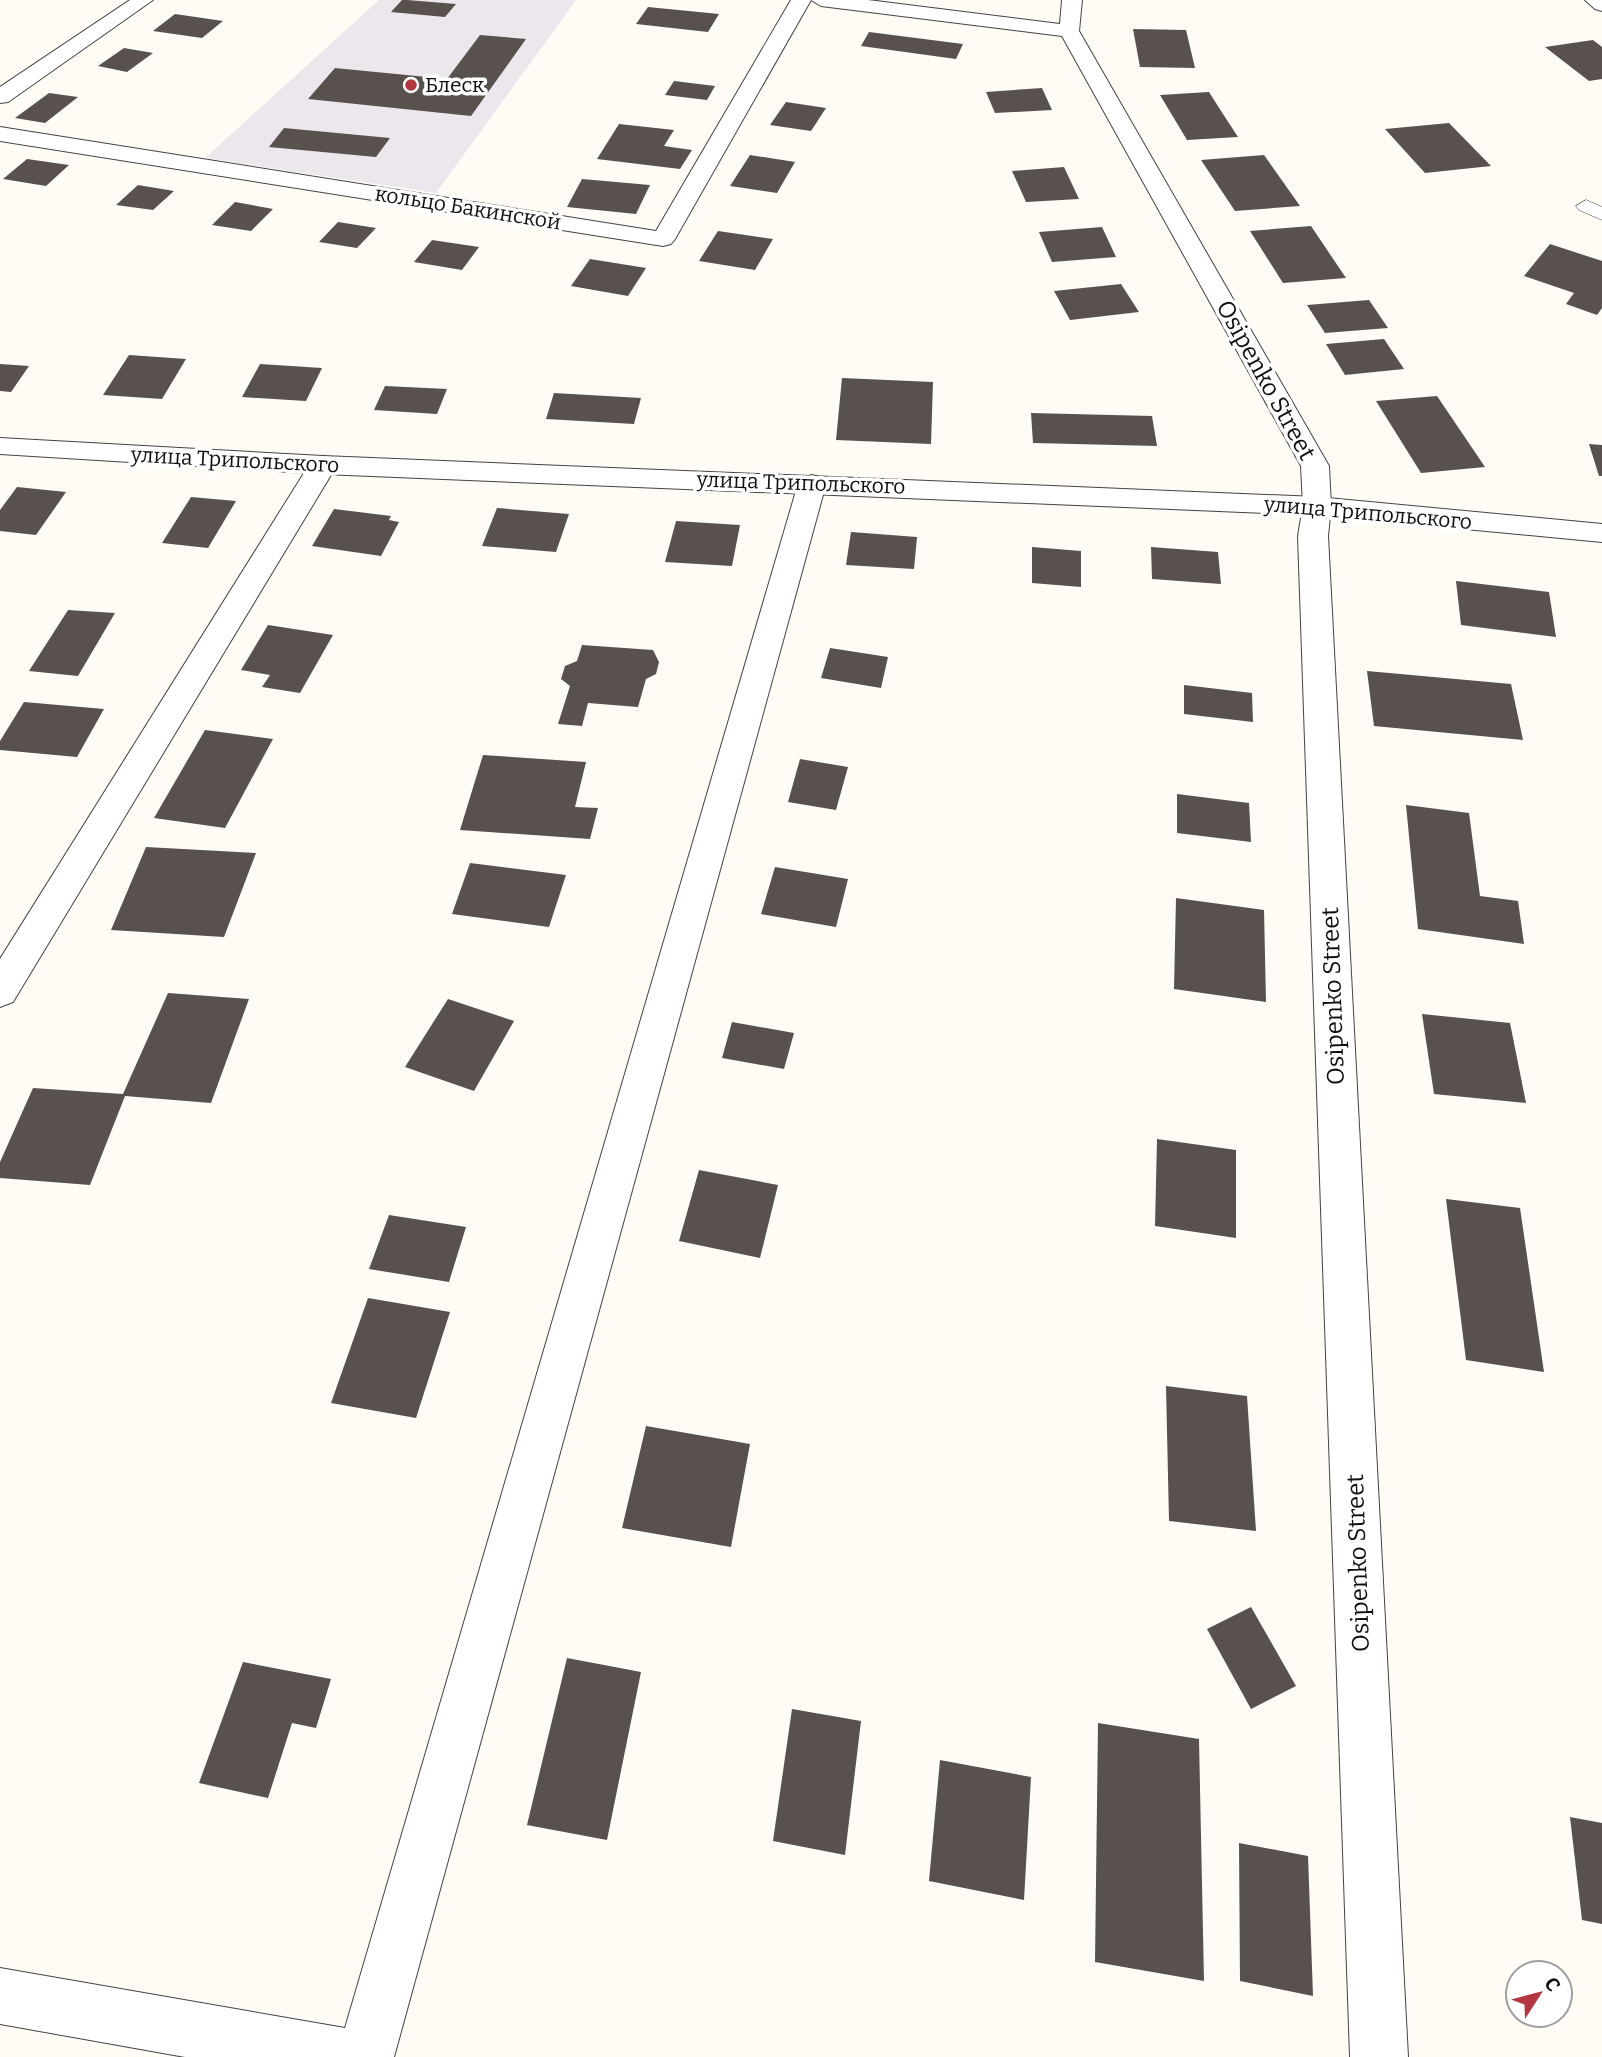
<svg xmlns="http://www.w3.org/2000/svg" width="1602" height="2057" font-family="Bitter,serif">
	<rect width="100%" height="100%" fill="#fefcf5"/>
	<path fill="#ece6ed" d="M379,0H576L436,193L205,158Z"/>
	<path fill="#58514e" d="M402,0H407L456,4L445,17L391,12Z
		M648,7L719,14L708,32L636,24Z
		M175,14L223,21L202,38L153,31Z
		M1133,29L1186,30L1195,68L1140,67Z
		M869,32L963,44L956,59L861,46Z
		M480,35L526,39L471,116L308,99L335,68L447,79Z
		M1593,40L1602,47V79L1589,81L1545,47Z
		M124,48L153,53L127,72L98,66Z
		M674,81L715,86L707,100L665,95Z
		M1042,88L1052,110L995,113L986,92Z
		M1209,92L1223,114L1238,137L1187,140L1160,95Z
		M49,93L78,97L45,123L15,118Z
		M786,102L826,108L811,131L770,125Z
		M1449,123L1491,166L1425,173L1385,129Z
		M619,124L674,130L664,146L692,150L680,169L597,159Z
		M284,128L390,138L376,157L269,147Z
		M750,155L795,162L777,193L730,186Z
		M1264,155L1300,206L1235,211L1201,160Z
		M27,159L69,165L46,186L3,179Z
		M1064,167L1079,199L1026,202L1012,171Z
		M582,179L650,185L636,214L567,207Z
		M138,185L174,191L153,210L116,205Z
		M235,202L273,209L251,231L212,225Z
		M338,222L376,228L357,248L319,242Z
		M1311,226L1346,278L1283,283L1250,231Z
		M1102,227L1116,257L1052,262L1039,232Z
		M718,231L773,239L755,270L699,261Z
		M432,240L479,247L462,270L414,262Z
		M1550,244L1602,261V308L1597,315L1566,304L1574,293L1524,276Z
		M590,259L646,268L628,296L571,286Z
		M1121,284L1139,312L1070,320L1054,291Z
		M1369,300L1388,328L1325,333L1307,305Z
		M1384,339L1404,369L1345,375L1326,344Z
		M129,355L186,359L162,399L103,395Z
		M0,364L29,366L11,392L0,391Z
		M260,364L322,368L306,401L242,397Z
		M842,378L933,382L931,444L836,440Z
		M385,386L447,389L437,414L374,410Z
		M554,393L641,398L634,424L546,419Z
		M1437,396L1485,467L1421,473L1376,401Z
		M1031,413L1152,416L1157,446L1033,443Z
		M1589,444L1602,445V476H1599Z
		M17,487L66,492L36,535L0,531V510Z
		M191,497L236,501L208,548L162,543Z
		M497,508L569,514L556,552L482,546Z
		M334,509L391,516L389,520L399,522L381,556L312,546Z
		M676,521L740,525L732,566L665,562Z
		M851,532L917,537L914,569L846,565Z
		M1032,547L1081,551V587L1032,583Z
		M1151,547L1218,552L1221,584L1152,579Z
		M1456,581L1549,592L1556,637L1461,625Z
		M68,610L115,613L78,676L29,671Z
		M268,625L333,635L300,693L262,687L270,675L241,670Z
		M582,645L653,650L659,662L656,674L646,679L638,707L588,703L582,726L558,724L570,686L561,679L565,666L577,661Z
		M830,648L888,657L881,688L821,678Z
		M1367,671L1511,684L1523,740L1374,726Z
		M1184,685L1252,693L1253,722L1184,714Z
		M24,702L104,709L77,757L0,750V741Z
		M205,730L273,739L225,828L154,818Z
		M483,755L586,762L575,807L598,808L590,839L460,830Z
		M800,759L848,767L836,810L788,802Z
		M1177,794L1249,803L1251,842L1177,833Z
		M1406,805L1469,813L1480,896L1518,901L1524,944L1418,929Z
		M146,847L256,853L224,937L111,930Z
		M470,863L566,875L549,927L452,914Z
		M775,867L848,879L836,927L761,914Z
		M1176,898L1264,910L1266,1002L1174,989Z
		M168,993L249,999L211,1103L125,1096L90,1185L0,1178V1162L33,1088L123,1094Z
		M448,999L514,1021L474,1091L405,1067Z
		M1422,1014L1510,1023L1526,1103L1434,1094Z
		M732,1022L794,1033L784,1069L722,1058Z
		M1157,1139L1236,1150V1238L1155,1226Z
		M699,1170L778,1185L760,1258L679,1241Z
		M1446,1199L1520,1208L1544,1372L1466,1360Z
		M389,1215L466,1227L449,1282L369,1269Z
		M368,1298L450,1312L416,1418L331,1403Z
		M1166,1386L1247,1396L1256,1531L1169,1521Z
		M646,1426L750,1444L731,1547L622,1528Z
		M1251,1607L1296,1686L1251,1709L1207,1629Z
		M567,1658L641,1672L607,1840L527,1825Z
		M243,1662L331,1679L316,1728L292,1723L268,1798L199,1783Z
		M792,1709L861,1721L845,1855L773,1841Z
		M1098,1723L1199,1739L1204,1981L1095,1962Z
		M940,1760L1031,1777L1024,1900L929,1881Z
		M1570,1817L1602,1823V1924L1582,1920Z
		M1239,1843L1308,1856L1313,1996L1240,1981Z"/>
	<g fill="none" stroke-linecap="round" stroke-linejoin="round">
		<g stroke="#434343" stroke-width="1">
			<path id="service" d="M1586,200L1602,207V220L1579,210L1576,206Z"/>
		</g>
		<g stroke="#434343" stroke-width="2">
			<path id="minor" d="M130,0H153L8,102L0,103V87Z
				M791,0H811L675,239L671,244L663,246L0,141V127L656,231Z
				M811,0H868L1060,24L1062,0H1082L1079,31L1329,466L1331,506L1328,536L1408,2057H1350L1298,536L1303,506L1301,466L1062,36L821,6Z
				M1585,0H1602V11L1595,9Z
				M323,456L333,459L337,465L13,1002L0,1007V959L309,465L313,459Z
				M812,475L822,478L826,484L394,2057H185L0,2024V1968L345,2028L798,484L802,478Z"/>
		</g>
		<g stroke="#434343" stroke-width="2">
			<path id="tertiary" d="M0,438L323,456L1317,497L1602,524V542L1317,515L323,474L0,454Z"/>
		</g>
		<use href="#service" fill="#fff" fill-rule="evenodd"/>
		<use href="#minor" fill="#fff" fill-rule="evenodd"/>
		<use href="#tertiary" fill="#fff" fill-rule="evenodd"/>
	</g>
	<circle fill="#b23741" stroke="#fff" stroke-width="2.5" cx="411" cy="85" r="7"/>
	<g text-anchor="middle" stroke-width="7" stroke-linejoin="round" paint-order="stroke">
		<g font-size="21" fill="#101010" stroke="#fff" text-anchor="start">
			<text x="425" y="92">Блеск</text>
		</g>
		<g font-size="21" fill="#101010" stroke="#fff">
			<text transform="translate(468 208) rotate(9)" y="7">кольцо Бакинской</text>
			<text transform="translate(235 460) rotate(3)" y="7">улица Трипольского</text>
			<text transform="translate(801 483) rotate(2)" y="7">улица Трипольского</text>
			<text transform="translate(1368 513) rotate(5)" y="7">улица Трипольского</text>
		</g>
		<g font-size="24" fill="#101010" stroke="#fff">
			<text transform="translate(1266 380) rotate(61)" y="8">Osipenko Street</text>
			<text transform="translate(1333 996) rotate(-92)" y="8">Osipenko Street</text>
			<text transform="translate(1358 1563) rotate(-92)" y="8">Osipenko Street</text>
		</g>
	</g>
	<g transform="translate(1539 1994) rotate(54)"><circle r="33" fill="#ffffff" stroke="#9f9f9f" stroke-width="2"/>
	<path d="M0-5L12 26L0 18L-12 26Z" fill="#b23741"/>
	<text y="-10" font-size="19" font-weight="bold" text-anchor="middle" fill="#101010">С</text>
	</g>
</svg>
